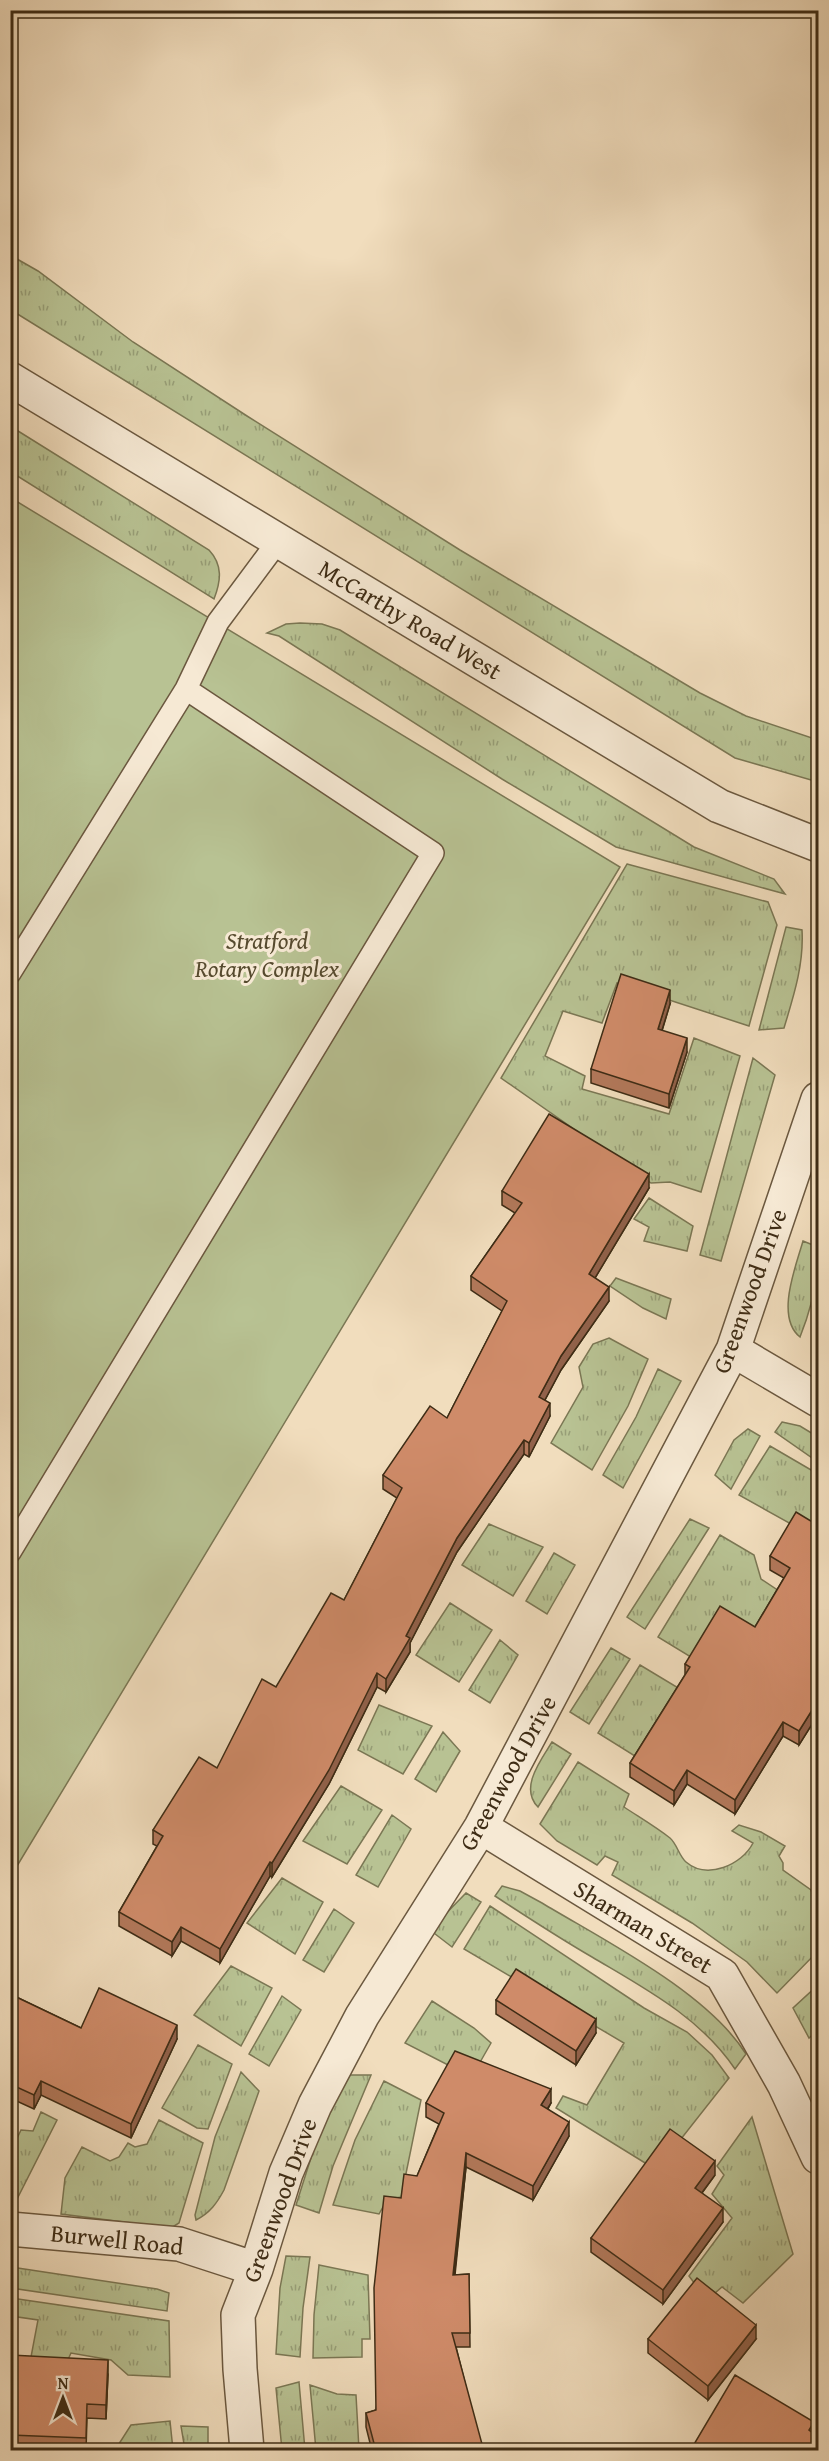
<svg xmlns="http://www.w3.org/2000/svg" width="829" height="2461" font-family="'Gentium Book Plus',serif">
	<defs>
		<pattern id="grass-tufts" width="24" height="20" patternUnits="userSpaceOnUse" patternTransform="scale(1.5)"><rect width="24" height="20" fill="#b8c293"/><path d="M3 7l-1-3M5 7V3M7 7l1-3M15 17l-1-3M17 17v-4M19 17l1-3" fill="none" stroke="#979e77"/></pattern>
	</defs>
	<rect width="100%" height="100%" fill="#f1ddbd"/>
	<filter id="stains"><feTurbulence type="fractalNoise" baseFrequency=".00333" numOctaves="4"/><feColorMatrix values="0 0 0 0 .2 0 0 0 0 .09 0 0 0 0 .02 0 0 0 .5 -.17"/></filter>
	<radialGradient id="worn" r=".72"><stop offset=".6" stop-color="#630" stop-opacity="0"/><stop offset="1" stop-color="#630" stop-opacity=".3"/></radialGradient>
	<path fill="url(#grass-tufts)" stroke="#7b7754" stroke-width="1.5" d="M10,255L38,271L133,342L247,416L460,550L700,693L746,716L818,740V782L735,758L11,310Z
		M10,426L209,550C223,565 221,581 214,599L11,472Z
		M300,623L322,624L340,630L694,847L774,879L785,894L616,847L502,779L279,636L267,633L286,624Z
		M627,864L768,902L777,925L749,1026L617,983L602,1023L563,1011L545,1056L585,1076L582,1089L669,1114L694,1038L740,1056L701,1192L670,1182L651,1183L501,1078Z
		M786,927L802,930C804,964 794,995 784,1028L759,1030Z
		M753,1058L775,1075L721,1261L700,1255Z
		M649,1198L693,1226L687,1251L644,1241L649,1227L634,1219Z
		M803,1241L818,1247C819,1279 812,1307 800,1337C775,1317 796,1266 803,1241Z
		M616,1278L671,1299L666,1319L643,1308L610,1286Z
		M609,1338L648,1359L628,1406L592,1470L551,1443L583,1387L579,1367L593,1344Z
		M658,1369L681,1381L623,1488L603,1475L636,1417Z
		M782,1422L800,1426L818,1437V1462L775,1432Z
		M748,1429L760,1436L731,1489L715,1475L734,1440Z
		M770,1446L818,1474V1539L739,1495Z
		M690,1519L709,1528L645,1629L627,1617Z
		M489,1524L543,1547L513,1596L462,1565Z
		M720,1535L754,1555L761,1579L779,1591L753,1635L694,1659L658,1637Z
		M554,1553L575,1565L547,1614L526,1601Z
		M450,1603L492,1630L459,1682L416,1655Z
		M500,1640L518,1655L490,1703L469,1690Z
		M611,1648L630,1659L589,1724L570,1712Z
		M640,1665L680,1689L638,1758L598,1733Z
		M379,1705L432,1726L403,1774L358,1750Z
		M443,1732L460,1751L436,1792L415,1779Z
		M552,1742L571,1754L538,1807C519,1788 541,1760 552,1742Z
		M578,1762L629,1794L624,1807C639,1817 656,1827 670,1838C677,1844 679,1856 686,1862C707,1880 742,1865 753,1843L732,1831L739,1825L761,1832L785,1846L779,1856L783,1863V1870L811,1890L818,1912L815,1936L818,1940V1951L777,1993L747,1962L692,1923L612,1875L618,1862L605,1856L597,1865L557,1841L540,1824Z
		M341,1786L382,1810L347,1864L303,1841Z
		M392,1815L411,1829L378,1887L356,1875Z
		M282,1878L323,1902L295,1954L247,1923Z
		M502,1886L520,1891L542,1903C605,1941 707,1992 746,2054L735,2069C700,2017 644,1988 592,1957C559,1938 527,1917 495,1896Z
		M466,1893L481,1902L452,1947L430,1930Z
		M490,1906L644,2008L687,2032L712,2055L729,2078L677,2144L650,2166L556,2108L563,2096L587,2105L624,2043L464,1949Z
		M334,1909L354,1923L324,1972L303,1960Z
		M231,1966L272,1988L241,2046L194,2015Z
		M818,1985V2030L809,2038L793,2008Z
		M282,1996L301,2010L269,2066L249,2054Z
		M432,2001L474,2028L491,2043L475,2071L450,2066L405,2043Z
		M198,2045L232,2064L208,2129L197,2128L162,2108Z
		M241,2072L259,2091L224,2190C217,2203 210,2213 196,2220L195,2215L215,2137Z
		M347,2075H371L333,2166L319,2213L296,2205L316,2142Z
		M384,2081L421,2100L399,2208L383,2207L379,2214L333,2205L355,2140Z
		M41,2112L57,2120L14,2205H11V2151L21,2130L33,2131Z
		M752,2117L793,2254L743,2303L722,2287L707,2300L689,2276L732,2218L712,2194L724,2175L717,2166Z
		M159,2120L203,2143L179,2223L171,2228L61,2214L65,2178L82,2147L110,2161L119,2157L128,2143L135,2147L147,2144Z
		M286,2256L310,2257L303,2308L300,2357L276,2354L280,2288Z
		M319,2265L368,2275L370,2339H362V2357L313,2358L314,2315Z
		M11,2267L157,2289L169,2293L167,2311L11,2288Z
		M11,2298L169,2321L170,2377L128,2375L111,2360L71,2353L66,2364L31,2357L38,2320L11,2316Z
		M299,2382L305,2450H282L276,2388Z
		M310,2385L337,2394L356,2395L359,2450H316Z
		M170,2421L173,2450H115L131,2425Z
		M181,2426L208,2427V2450H185Z"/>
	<path fill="#b8c293" stroke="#7b7754" stroke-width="1.5" d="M11,498L620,867L11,1876Z"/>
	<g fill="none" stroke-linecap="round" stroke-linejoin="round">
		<g stroke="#6b583f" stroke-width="24">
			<path id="service" d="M10,973L186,689L218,622L279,540
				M10,1552L433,853L186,689"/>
		</g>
		<g stroke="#6b583f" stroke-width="36">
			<path id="minor" d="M733,1350L818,1400
				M481,1827L722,1975L784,2084L818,2157
				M10,2229L179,2244L256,2269
				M247,2450L240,2369L238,2315L256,2269L286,2173L315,2105L362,2016L481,1827L733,1350L818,1099"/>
		</g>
		<g stroke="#6b583f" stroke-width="36">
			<path id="tertiary" d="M10,379L719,806L818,845"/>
		</g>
		<use href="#service" stroke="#f6e9d4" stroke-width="21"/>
		<use href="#minor" stroke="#f6e9d4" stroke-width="33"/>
		<use href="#tertiary" stroke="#f6e9d4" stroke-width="33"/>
	</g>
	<path fill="#b2785a" stroke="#3e2c15" stroke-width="1.5" d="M670,1004L662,1031L687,1052L669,1108L591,1083V1069Z
		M649,1188L595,1278L609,1301L561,1370L545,1400L550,1416L529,1457L524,1454L457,1552L410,1643V1652L386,1692L377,1687L329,1784L272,1877L270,1876L220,1963L181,1941L172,1956L119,1926V1912L157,1846L153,1844V1830L217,1768L276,1687L344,1600L397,1498L383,1489V1475L447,1418L502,1311L471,1290V1276L515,1213L502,1205V1191Z
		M819,1526V1713L799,1745L783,1736L735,1814L687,1784L674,1805L630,1777V1763L685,1675V1664L755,1627L784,1578L770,1570V1556Z
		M10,1994L81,2028L177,2039L131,2138L41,2095L34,2109L10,2098Z
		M496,2000L596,2033L576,2065L496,2014Z
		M426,2103H551L548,2109L569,2136L533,2200L466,2167L455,2275L469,2274L470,2347H456L482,2451H372L366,2427V2413L376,2410L401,2198L417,2176L439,2124L426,2117Z
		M715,2175L702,2193L723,2222L663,2304L591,2252V2238Z
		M648,2339H756L708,2400L648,2353Z
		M10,2355L108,2374L106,2419L87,2418L86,2451H48L10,2449Z"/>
	<path fill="#91614a" stroke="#3e2c15" stroke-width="1.5" d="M670,990V1004L658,1043V1029Z
		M687,1038V1052L669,1108V1094Z
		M649,1174V1188L589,1288V1274Z
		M609,1287V1301L561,1370L539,1411V1397L561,1356Z
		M550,1403V1416L529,1457V1443Z
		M524,1440V1454L457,1552L410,1643V1652L386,1692V1679L406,1636L457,1538Z
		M377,1673V1687L329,1784L272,1877V1863Z
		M819,1699V1713L799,1745V1731Z
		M783,1722V1736L735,1814V1800Z
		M687,1770V1784L674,1805V1791Z
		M270,1862V1876L220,1963V1949Z
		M181,1927V1941L172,1956V1942Z
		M596,2019V2033L576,2065V2051Z
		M177,2025V2039L131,2138V2124Z
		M41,2081V2095L34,2109V2095Z
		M551,2089V2103L541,2119V2105Z
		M569,2122V2136L533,2200V2186Z
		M466,2153V2167L453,2288V2275Z
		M715,2161V2175L695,2202V2188Z
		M723,2208V2222L663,2304V2290Z
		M756,2325V2339L708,2400V2386Z
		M108,2360V2374L106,2419V2405Z
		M814,2422V2436L809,2430Z
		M482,2444V2451H477V2446Z"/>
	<path fill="#cf8b69" stroke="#3e2c15" stroke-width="1.5" d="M621,974L670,990L658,1029L687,1038L669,1094L591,1069Z
		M549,1114L649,1174L589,1274L609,1287L561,1356L539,1397L550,1403L529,1443L524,1440L457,1538L406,1636L410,1638L386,1679L377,1673L329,1770L272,1863L270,1862L220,1949L181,1927L172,1942L119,1912L163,1836L153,1830L199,1757L217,1768L262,1679L276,1687L331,1593L344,1600L402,1488L383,1475L430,1406L447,1418L507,1301L471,1276L522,1203L502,1191Z
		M796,1512L819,1526V1699L799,1731L783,1722L735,1800L687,1770L674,1791L630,1763L690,1667L685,1664L720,1606L755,1627L790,1568L770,1556Z
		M516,1969L596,2019L576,2051L496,2000Z
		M99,1988L177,2025L131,2124L41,2081L34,2095L10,2084V1994L81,2028Z
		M455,2051L551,2089L541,2105L569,2122L533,2186L466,2153L453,2275L469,2274L470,2333H452L482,2444L477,2446L479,2451H376L366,2413L376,2410L374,2288L384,2196L401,2198L404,2174L417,2176L444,2113L426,2103Z
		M670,2129L715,2161L695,2188L723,2208L663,2290L591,2238Z
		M697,2278L756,2325L708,2386L648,2339Z
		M10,2355L108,2360L106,2405L87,2404L86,2438L10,2435Z
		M735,2375L814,2422L809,2430L819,2438V2451H690Z"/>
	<g text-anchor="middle" stroke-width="6" stroke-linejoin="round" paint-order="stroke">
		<g font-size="24" fill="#3e2c15" stroke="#f6e9d4">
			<text transform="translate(410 620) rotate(31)" y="8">McCarthy Road West</text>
			<text transform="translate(750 1291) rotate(-70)" y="8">Greenwood Drive</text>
			<text transform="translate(508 1773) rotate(-61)" y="8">Greenwood Drive</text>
			<text transform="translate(643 1927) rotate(31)" y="8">Sharman Street</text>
			<text transform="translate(280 2200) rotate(-70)" y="8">Greenwood Drive</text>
			<text transform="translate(117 2240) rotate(6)" y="8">Burwell Road</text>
		</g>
		<g font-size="24" font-style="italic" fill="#564a2e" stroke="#f6e9d4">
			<text x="267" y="949">Stratford<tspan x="267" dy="28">Rotary Complex</tspan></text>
		</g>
	</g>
	<rect width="829" height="2461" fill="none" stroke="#f1ddbd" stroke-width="36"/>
	<rect x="12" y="12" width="805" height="2437" fill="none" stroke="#3e2c15" stroke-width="3"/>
	<rect x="18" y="18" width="793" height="2425" fill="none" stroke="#3e2c15" stroke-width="1.5"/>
	<g transform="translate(63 2398)" stroke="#f6e9d4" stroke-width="4.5" paint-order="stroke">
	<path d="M0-4.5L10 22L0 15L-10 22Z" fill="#3e2c15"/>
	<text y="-9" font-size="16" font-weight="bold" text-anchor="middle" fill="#3e2c15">N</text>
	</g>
	<rect width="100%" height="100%" filter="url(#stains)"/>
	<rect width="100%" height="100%" fill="url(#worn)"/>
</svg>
